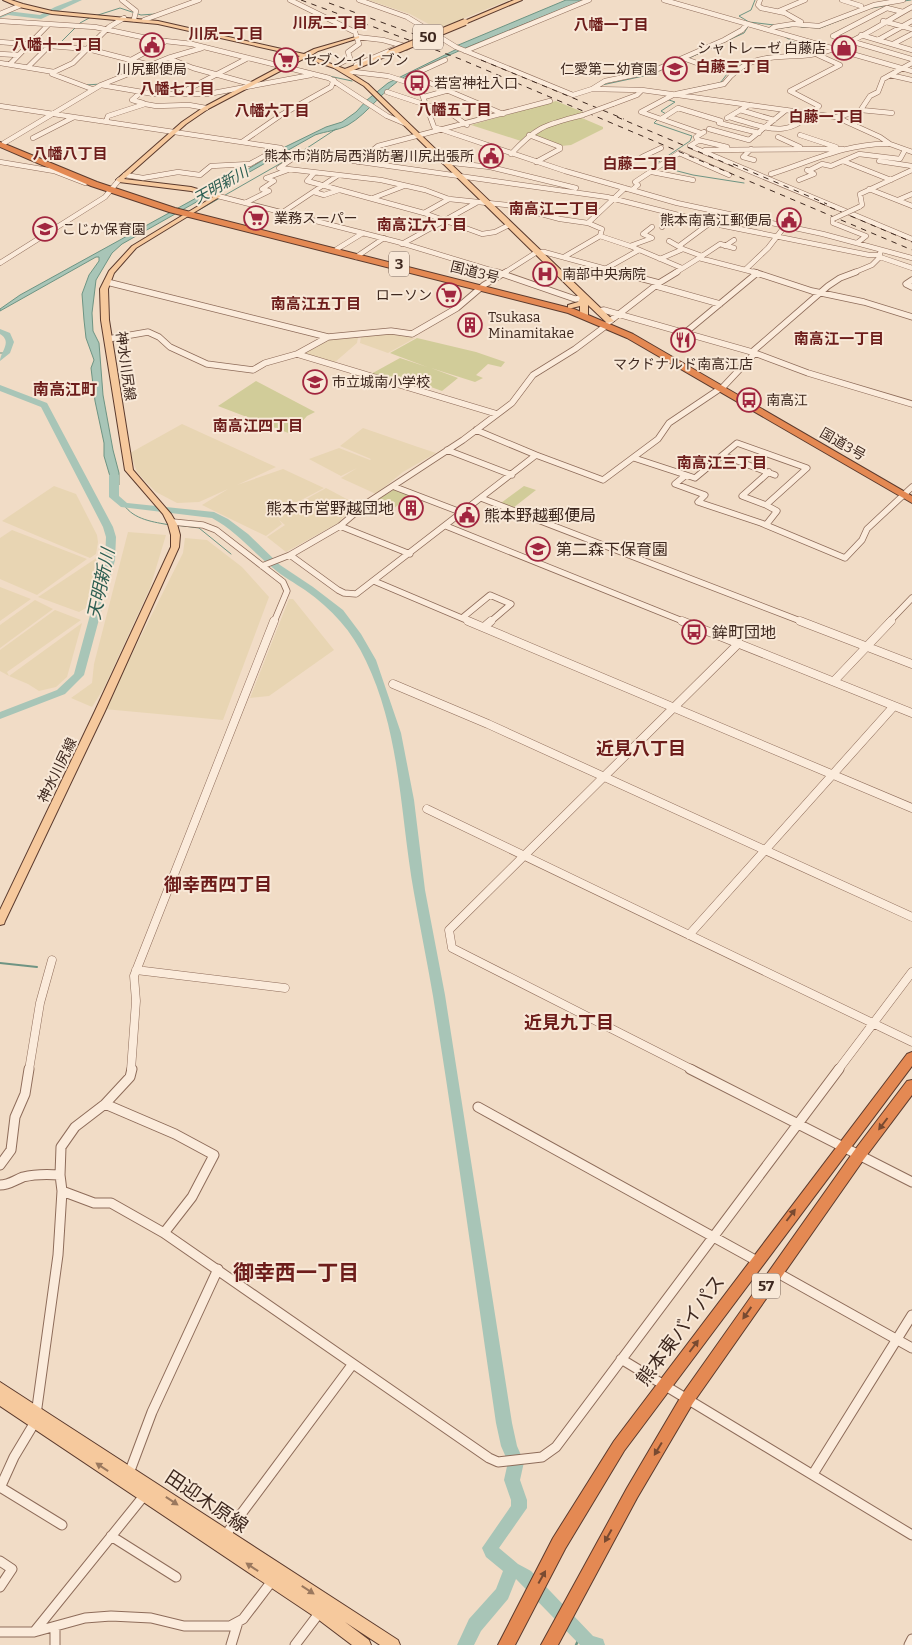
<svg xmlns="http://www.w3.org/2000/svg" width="912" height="1645" font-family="Bitter,'Noto Sans JP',serif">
	<rect width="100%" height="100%" fill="#f1dcc6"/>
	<path fill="#e8d5b3" d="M368,0H509L438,29L410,14Z
		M390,334L415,338L388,353L360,343L361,337Z
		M358,337L357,343L334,363L302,354L329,338Z
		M182,424L276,467L237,485L283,469L324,488L273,515L274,517L326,488L356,504L338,523L286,552L267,537L285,525L279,520L282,524L266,536L202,505L228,489L199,502L177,503L156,492L144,480L137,472L130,453Z
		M363,428L415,446L436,453L403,472L376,494L341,478L357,468L341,476L309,459L339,448L370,460L371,459L340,446Z
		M54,486L76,494L97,535L98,542L96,554L90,558L2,521Z
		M12,530L87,559L37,595L0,579V538Z
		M128,532L166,535L150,588L104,688L92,707L71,698L92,683L94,664Z
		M185,538L207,540L242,567L269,597L223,720L104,709L183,553Z
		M98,557L86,608L79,612L38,597Z
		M0,587L31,599L0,621Z
		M289,599H293L334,650L269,696L250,698Z
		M35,600L53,609L0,648V625Z
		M55,610L81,620L7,672L9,676L82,623L67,677L56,687L39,691L28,684L9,676L0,671V650Z"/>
	<path fill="#d1cc99" d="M556,101L585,113C563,122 537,121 521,141L471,125Z
		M582,118L603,127V129L571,145L561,146L533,135L554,124Z
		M417,338L476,352L505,362L501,367L488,364L476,375L483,378L475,382L431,368L458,378L442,391L409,379L403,383L371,374L400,358L427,367L390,353Z
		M256,381L315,412L307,416L291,434L218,406Z
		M524,486L536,490L513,508L501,503Z
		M395,489L411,495L389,512L369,505Z"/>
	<path fill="#a8c5b7" stroke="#6e9483" d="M566,0H584C525,25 463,46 406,76C384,88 369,113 348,125C337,131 326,131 315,135L122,244L112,253L96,280L92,313L93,331L99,343L103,395L113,450L119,473V485L114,490L104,456V443L95,401L91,368L94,360L86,338L84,320L82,294L89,275L99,261V257H96L0,311V309L20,295L238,175L285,147L326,127L342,122L356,112L367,100L388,83L459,48L456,46Z"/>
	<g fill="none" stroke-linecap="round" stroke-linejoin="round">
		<path stroke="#6e9483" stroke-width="1" d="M755,0L751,10L739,16L749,22L774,25
			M904,1L911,0
			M872,8L889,5
			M95,16L120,8L141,15L155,14
			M801,27L820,28L851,16
			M781,28L796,26
			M785,37L811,51L809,53
			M60,43L80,23L91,17
			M767,56L805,53
			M689,58L744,33L749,25
			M315,73L352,81
			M716,84L721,82L730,70L746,63
			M86,85L101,84
			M602,85L653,74L667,67
			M677,92L709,85
			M666,99L675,102L661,111L666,114
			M658,119L654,123L692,136L690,141L654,165L693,175L744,183
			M301,152L336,129
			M199,210L283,162
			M0,353H6
			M124,505C134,520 154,522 170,525
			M175,525L199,528L231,554"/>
		<path stroke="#6e9483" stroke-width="2" d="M0,963L37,967"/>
		<path stroke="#6e9483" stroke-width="2.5" d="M576,1645L581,1634"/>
		<path fill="#a8c5b7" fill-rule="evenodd" d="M73,0H82L41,19L8,15L0,18V14L7,11L40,15L55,7Z
			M0,329L10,333L14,342L10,353L0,361C0,352 13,342 0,334Z
			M0,385L47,403L113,527L116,537L115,560L84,675L65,694L0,719V712L57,690L74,674L105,560L106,537L103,527L41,407L0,391Z
			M114,472L119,475V496L127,503L214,512L228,519L248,534L280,565L313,587L343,610L361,634L376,660L401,733L414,800L425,890L445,995L512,1423L517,1446L524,1462L520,1480L527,1500V1508L499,1548L518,1564L531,1571L593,1636L603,1639L605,1645H580L516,1579L508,1599L481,1631L474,1645H457L469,1619L496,1589L503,1571L486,1557L482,1548L511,1506V1500L504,1480L508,1462L501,1446L496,1423C475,1281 456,1138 433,996C427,961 420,927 414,893C400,815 401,734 366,661C352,631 332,609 305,590C295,583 283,577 273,568C252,551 236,531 212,518L121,507L109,497V475Z"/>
		<g stroke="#8e6c5a" stroke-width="5.5">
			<path id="minor-far3" d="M122,0L136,11L134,19
				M290,0L355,32L359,44L348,52L350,58L335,66
				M359,0L407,17L456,47L573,95L592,89L605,81L653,71L724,40L742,30L747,24
				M664,0L912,71
				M760,0L758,5L761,8L785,13L801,22
				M842,0L861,6
				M779,11L805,0
				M0,14L19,6
				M144,20L199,0
				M0,21L95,27L156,40L192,44L329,78L387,116L406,124
				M883,21L912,29
				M770,30L774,27L793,24L819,26L874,5L903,0
				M861,35L912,50
				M833,36L912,59
				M833,36L887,8L903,12
				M357,37L383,40L408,47L406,48
				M878,40L912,21
				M0,42L88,49L150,65
				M893,44L912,34
				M465,51L589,0
				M0,54L18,55
				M168,58L193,68L251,84
				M683,58L716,70L733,72
				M131,60L166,41
				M0,63L54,72L73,63L109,27L124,18
				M10,64L48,25
				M356,65L396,48
				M28,67L49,46
				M346,71L388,76L419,86L434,127L565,171L677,203L823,234L912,258
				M54,72L52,74L92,89
				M411,75L503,114
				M890,75L912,80
				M410,76L445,60
				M101,85L154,94H208L311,75
				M592,89L642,90L836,117L880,137L890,144L912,152
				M387,92L426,105L443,108L467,125
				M140,93L132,100L143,103
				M179,94L248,58
				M676,94L724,84C755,43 793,65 834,49C859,40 888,20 912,7
				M424,97L449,90
				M613,104L637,95L642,90
				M0,106L281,148
				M740,110L774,120
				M861,110L892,113
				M729,117C769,128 788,141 819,106L790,91L840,65L818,55
				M836,117L860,111L870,96L878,92L883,79L912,63
				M727,118L749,105
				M661,119L641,112L673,95
				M106,121L108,116L145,104L156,106L189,105L206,108
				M719,123L759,133
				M709,129L749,140L786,110
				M701,133L661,119L678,108L721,121
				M529,135L560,147V149L536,162
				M800,135L836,147
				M778,137L800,147
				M33,138L74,117
				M698,140L727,147
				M242,142L281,115L331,87L334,80
				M4,143L101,85L168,58L202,48
				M690,146L912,239
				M690,146L698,141L696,137L704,132
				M751,149L743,157L754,160
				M705,150L843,149
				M298,153L607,197L710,223L869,255H879
				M301,153L279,168L381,180L425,190L449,199L507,205L560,219L588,223L602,229L600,236L564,257
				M511,154C538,125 546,125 583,115
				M642,157L661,148
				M843,161L891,180
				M879,161L912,166
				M0,162L54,171L85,183
				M358,162L378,146L550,101
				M444,162L490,167L576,188
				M808,171L822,164L831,166L859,154L900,159L905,150
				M652,172L693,180
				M314,173L307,181L424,213L482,234L495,232L509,225
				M771,174C810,162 846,143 888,144
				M125,175L143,178L178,172L200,175L211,166L250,164L279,148
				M799,180L814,174L807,170
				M869,189L912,206
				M632,190L638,185L635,182L679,153L729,175
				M314,192L324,195L339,190
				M218,196L398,242L500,273
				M373,198L404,186
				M898,200L912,194
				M245,203L269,191L262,189L274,181L266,178L288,170
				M859,207L862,205L860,194L912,170
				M283,212L337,176
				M424,213L449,199
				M833,219V223L866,236L857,243
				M588,223L625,188
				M662,227L672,214
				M600,236L630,246L682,268
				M402,244L476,203
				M630,246L652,238L643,234L652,227
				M679,246L710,223
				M725,246L734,240
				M337,249L363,233
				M683,249L702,256
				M356,257L384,238
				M880,257L912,268
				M699,258L720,244L734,248
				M660,259L683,249L669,241
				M0,263L105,197L119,180
				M607,268L639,250
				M746,269L768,248L785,226
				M504,273L537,252H544L621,273
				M675,273L699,258L757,273
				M853,273L872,265L880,257V253"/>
		</g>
		<g stroke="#8e6c5a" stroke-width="7">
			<path id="minor-far2" d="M497,272L575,299L584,298
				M617,272L659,283
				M754,272L812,291L864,302L912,317
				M912,280L906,284L912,287
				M107,282L328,337
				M656,286L720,304
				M599,311L604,310L752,352L808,373L912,404
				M610,321L659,283L677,272
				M686,332L757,273
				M108,339L148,332L159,337L170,347L207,364L253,370L265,363L297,354L328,337L391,331L412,334L457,308L484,285L506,272
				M752,352L828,286L840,278L856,272
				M297,354L497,414
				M447,450L512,475
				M536,455L603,480L658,439L669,423L724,386L755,353
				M727,457L775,475
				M634,458L686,475L675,484L705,495L698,502L761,523L845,558L862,540L867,529L912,487
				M686,475L695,478L737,443L807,468L766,505L777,511L766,525
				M395,487L463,513
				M481,498L803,622
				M766,505L742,496L769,472
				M173,522L203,525L216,530L283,582L287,591L274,622
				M340,526L410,554
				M446,526L685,622
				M290,555L338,590L344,593L356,594L536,455L476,430
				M262,566L290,555L340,526L367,503L463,440L512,403L533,375L575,349L607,325
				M374,581L471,622
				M462,618L490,595L511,604L490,622
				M889,622L912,598"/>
		</g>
		<g stroke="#8e6c5a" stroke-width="9">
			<path id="minor-far1" d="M468,621L912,808
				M682,621L912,713
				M800,621L912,664
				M484,627L491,621
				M834,681L891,621
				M393,684L488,724L912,917
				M427,809L912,1042
				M689,935L894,706
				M136,970L285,988
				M29,1070L40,1003L52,960
				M131,1070L136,1001L134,976L274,621
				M693,1070L452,948L449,930L739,643
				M838,1070L912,972"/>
		</g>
		<g stroke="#8e6c5a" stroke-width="11">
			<path id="minor" d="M690,1069L912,1182
				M105,1104L175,1134L214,1155L192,1197L164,1233
				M478,1107L757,1261
				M0,1165L11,1150L15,1117L25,1094L29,1069
				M0,1185C9,1185 15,1180 23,1177C35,1174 48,1174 60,1175
				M62,1191L94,1203H111L164,1233L489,1458L498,1462L542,1457L556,1447L839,1069
				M776,1272L912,1348
				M621,1359L912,1535
				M813,1474L912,1315
				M128,1476L152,1412L218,1269
				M0,1487L62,1525
				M0,1488L14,1457L35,1422L58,1255L62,1191L60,1175L61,1147L75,1127L105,1104L130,1077L132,1069
				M111,1536L176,1577
				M224,1537L352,1365
				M0,1561L12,1569L0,1587
				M55,1627V1645
				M0,1632H34L85,1618L111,1616L151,1618L184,1626H230L243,1619L275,1577
				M34,1632L147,1492
				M231,1645L238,1622
				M295,1645L320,1612
				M909,1645L912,1639"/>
		</g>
		<g stroke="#5c3b2e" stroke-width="2">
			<path id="major" d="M3,0H11L23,4L52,11L158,21L304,54L314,49L359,36V38L318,51L310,56L345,69L388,52H392V54L349,72L368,84L614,321L607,323L588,305V316L584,318L580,316V306L568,309V305L578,302L580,298L364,86L334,68L305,58L208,109L186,124L124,179L191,187L221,196L136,248L114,273L108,289L109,320L133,470L171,514L177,524L180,535L179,547L105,711L5,921L4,924L0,925V910L95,711L171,547V535L168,524L163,514L125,470L101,320L100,289L109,271L132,246L213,197L191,191L119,182L116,180L182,122L204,107L300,56L158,24L52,14L19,7Z
				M514,0H522L467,23L462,22Z
				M0,1382L398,1640L400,1645H380L345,1622L369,1640L371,1645H352L315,1617L0,1406Z"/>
		</g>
		<g stroke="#5c3b2e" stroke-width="2">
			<path id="highway" d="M0,142L97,182L175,208L574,309L633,334L912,496V503L627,338L568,313L169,212L91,186L0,147Z
				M912,1052V1066L624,1451L565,1549L515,1645H498L553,1538L614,1441L907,1054Z
				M912,1080V1095L864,1159L693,1403L637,1498L558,1645H541L627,1488L683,1393L854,1151L907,1081Z"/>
		</g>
		<use href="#minor-far3" stroke="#fbebdb" stroke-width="4.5"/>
		<use href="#minor-far2" stroke="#fbebdb" stroke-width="5.5"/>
		<use href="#minor-far1" stroke="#fbebdb" stroke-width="8"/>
		<use href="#minor" stroke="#fbebdb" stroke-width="9"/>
		<use href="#major" fill="#f6c99d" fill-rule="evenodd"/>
		<use href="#highway" fill="#e48953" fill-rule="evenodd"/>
		<path stroke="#3e281f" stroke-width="1" stroke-dasharray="5.5 5.5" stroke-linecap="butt" d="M301,0L460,59L912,250
			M329,3L441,44
			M481,60L624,119
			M617,117L737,168
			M733,164L827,204
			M820,203L912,242"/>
		<g stroke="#8e6c5a" stroke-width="5.5" stroke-linecap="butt">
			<path id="minor-bridge" d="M583,115L613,104
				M833,219L859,207"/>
		</g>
		<g stroke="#5c3b2e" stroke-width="8" stroke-linecap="butt">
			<path id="major-bridge" d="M390,53L465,22"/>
		</g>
		<use href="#minor-bridge" stroke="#fbebdb" stroke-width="4.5"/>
		<use href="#major-bridge" stroke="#f6c99d" stroke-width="6"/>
	</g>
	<defs><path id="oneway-solid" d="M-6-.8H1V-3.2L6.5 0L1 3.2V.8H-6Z" transform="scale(1.25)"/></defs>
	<g fill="#784a31">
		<use href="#oneway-solid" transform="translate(883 1124) rotate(127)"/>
		<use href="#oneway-solid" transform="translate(791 1215) rotate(-53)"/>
		<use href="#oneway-solid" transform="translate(747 1313) rotate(125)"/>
		<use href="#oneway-solid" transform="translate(694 1346) rotate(-53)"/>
		<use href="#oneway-solid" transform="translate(658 1449) rotate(121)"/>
		<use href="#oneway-solid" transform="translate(608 1536) rotate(119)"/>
		<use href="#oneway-solid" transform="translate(542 1577) rotate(-61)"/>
	</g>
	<g fill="#9a785e">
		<use href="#oneway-solid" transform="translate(102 1467) rotate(-146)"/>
		<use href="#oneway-solid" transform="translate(172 1501) rotate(34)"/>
		<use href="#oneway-solid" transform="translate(252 1567) rotate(-146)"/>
		<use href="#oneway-solid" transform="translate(308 1590) rotate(33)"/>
	</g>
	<defs>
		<g id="civic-ring" transform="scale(1.25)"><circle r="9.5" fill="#f8e8d7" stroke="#a1263f" stroke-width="1.5"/><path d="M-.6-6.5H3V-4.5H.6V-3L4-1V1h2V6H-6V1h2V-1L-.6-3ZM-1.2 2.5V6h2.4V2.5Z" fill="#a1263f"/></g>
		<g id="shop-ring" transform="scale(1.25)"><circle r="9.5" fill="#f8e8d7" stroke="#a1263f" stroke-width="1.5"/><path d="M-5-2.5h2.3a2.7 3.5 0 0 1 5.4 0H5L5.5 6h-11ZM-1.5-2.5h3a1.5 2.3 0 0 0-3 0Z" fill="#a1263f"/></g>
		<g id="supermarket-ring" transform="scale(1.25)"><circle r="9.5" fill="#f8e8d7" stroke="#a1263f" stroke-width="1.5"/><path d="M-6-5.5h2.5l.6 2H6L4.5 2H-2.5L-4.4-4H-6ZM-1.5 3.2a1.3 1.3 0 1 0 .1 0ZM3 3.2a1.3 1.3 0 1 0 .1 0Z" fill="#a1263f"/></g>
		<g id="school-ring" transform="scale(1.25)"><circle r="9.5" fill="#f8e8d7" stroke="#a1263f" stroke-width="1.5"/><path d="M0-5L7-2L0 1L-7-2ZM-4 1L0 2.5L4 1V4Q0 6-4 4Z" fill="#a1263f"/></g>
		<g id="bus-ring" transform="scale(1.25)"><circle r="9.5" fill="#f8e8d7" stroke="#a1263f" stroke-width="1.5"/><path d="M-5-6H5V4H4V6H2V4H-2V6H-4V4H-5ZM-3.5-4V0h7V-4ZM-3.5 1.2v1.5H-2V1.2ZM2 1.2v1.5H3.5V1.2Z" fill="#a1263f"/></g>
		<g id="hospital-ring" transform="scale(1.25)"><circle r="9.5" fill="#f8e8d7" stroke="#a1263f" stroke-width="1.5"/><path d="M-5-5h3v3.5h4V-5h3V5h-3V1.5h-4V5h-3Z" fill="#a1263f"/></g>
		<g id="building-ring" transform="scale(1.25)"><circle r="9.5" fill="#f8e8d7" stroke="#a1263f" stroke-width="1.5"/><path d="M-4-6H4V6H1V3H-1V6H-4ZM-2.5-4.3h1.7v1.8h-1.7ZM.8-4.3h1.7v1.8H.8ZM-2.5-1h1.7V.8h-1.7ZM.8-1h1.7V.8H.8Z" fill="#a1263f"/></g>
		<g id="restaurant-ring" transform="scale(1.25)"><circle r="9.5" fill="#f8e8d7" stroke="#a1263f" stroke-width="1.5"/><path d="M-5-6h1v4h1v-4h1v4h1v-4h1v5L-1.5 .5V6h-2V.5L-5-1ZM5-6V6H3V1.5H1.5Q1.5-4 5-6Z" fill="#a1263f"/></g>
	</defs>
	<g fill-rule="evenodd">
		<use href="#civic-ring" x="152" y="45"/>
		<use href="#shop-ring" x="844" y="48"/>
		<use href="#supermarket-ring" x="286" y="60"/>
		<use href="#school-ring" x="675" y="69"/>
		<use href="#bus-ring" x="417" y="83"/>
		<use href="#civic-ring" x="491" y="156"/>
		<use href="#supermarket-ring" x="256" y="218"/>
		<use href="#civic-ring" x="789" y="220"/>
		<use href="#school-ring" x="45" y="229"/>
		<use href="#hospital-ring" x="545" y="274"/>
		<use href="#supermarket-ring" x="449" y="295"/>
		<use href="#building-ring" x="470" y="325"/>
		<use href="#restaurant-ring" x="683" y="340"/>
		<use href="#school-ring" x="315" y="382"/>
		<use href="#bus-ring" x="749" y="400"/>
		<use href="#building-ring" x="411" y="508"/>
		<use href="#civic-ring" x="467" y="515"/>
		<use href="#school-ring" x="538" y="549"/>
		<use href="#bus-ring" x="694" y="632"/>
	</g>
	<g text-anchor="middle" stroke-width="4" stroke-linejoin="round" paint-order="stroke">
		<g font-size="14" fill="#3e281f" stroke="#f8e8d7" text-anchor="start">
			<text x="826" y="53" text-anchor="end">シャトレーゼ 白藤店</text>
			<text x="304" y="65">セブン-イレブン</text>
			<text x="152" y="74" text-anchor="middle">川尻郵便局</text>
			<text x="658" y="74" text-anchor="end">仁愛第二幼育園</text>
			<text x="434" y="88">若宮神社入口</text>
			<text x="474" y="161" text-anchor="end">熊本市消防局西消防署川尻出張所</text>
			<text x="274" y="223">業務スーパー</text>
			<text x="772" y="225" text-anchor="end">熊本南高江郵便局</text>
			<text x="62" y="234">こじか保育園</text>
			<text x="562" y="279">南部中央病院</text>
			<text x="432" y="300" text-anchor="end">ローソン</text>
			<text x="488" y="322">Tsukasa<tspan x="488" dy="16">Minamitakae</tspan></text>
			<text x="683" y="369" text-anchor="middle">マクドナルド南高江店</text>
			<text x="332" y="387">市立城南小学校</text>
			<text x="766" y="405">南高江</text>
		</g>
		<g font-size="14" fill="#3e281f" stroke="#f8e8d7">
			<text transform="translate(475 272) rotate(14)" y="5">国道3号</text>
			<text transform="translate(126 366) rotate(82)" y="5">神水川尻線</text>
			<text transform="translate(843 444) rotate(30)" y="5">国道3号</text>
			<text transform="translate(57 770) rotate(-64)" y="5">神水川尻線</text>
		</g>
		<g font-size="15" font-weight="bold" fill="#6d1d1b" stroke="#f8e8d7">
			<text x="330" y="28">川尻二丁目</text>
			<text x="611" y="30">八幡一丁目</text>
			<text x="226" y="39">川尻一丁目</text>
			<text x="57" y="50">八幡十一丁目</text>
			<text x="733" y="72">白藤三丁目</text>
			<text x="177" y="94">八幡七丁目</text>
			<text x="454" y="115">八幡五丁目</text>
			<text x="272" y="116">八幡六丁目</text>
			<text x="826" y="122">白藤一丁目</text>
			<text x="70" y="159">八幡八丁目</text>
			<text x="640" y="169">白藤二丁目</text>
			<text x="554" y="214">南高江二丁目</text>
			<text x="422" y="230">南高江六丁目</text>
			<text x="316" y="309">南高江五丁目</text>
			<text x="839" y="344">南高江一丁目</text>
			<text x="258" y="431">南高江四丁目</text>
			<text x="722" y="468">南高江三丁目</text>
		</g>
		<g fill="#f8e8d7" stroke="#766256" stroke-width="1">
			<rect x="413" y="24.5" width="30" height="25" rx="4"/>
			<rect x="389" y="251.5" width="20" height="25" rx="4"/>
			<rect x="752" y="1273.5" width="28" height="25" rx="4"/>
		</g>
		<g font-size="15" font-weight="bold" fill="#3e281f">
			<text x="428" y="42">50</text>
			<text x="399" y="269">3</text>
			<text x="766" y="1291">57</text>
		</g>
		<g font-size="15" font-style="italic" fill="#2d5e52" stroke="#f8e8d7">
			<text transform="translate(221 185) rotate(-29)" y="5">天明新川</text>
		</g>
		<g font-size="16" font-weight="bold" fill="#6d1d1b" stroke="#f8e8d7">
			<text x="65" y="395">南高江町</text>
		</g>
		<g font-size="16" fill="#3e281f" stroke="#f8e8d7" text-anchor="start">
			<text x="394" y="514" text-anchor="end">熊本市営野越団地</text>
			<text x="484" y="521">熊本野越郵便局</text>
			<text x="556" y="555">第二森下保育園</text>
			<text x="712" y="638">鉾町団地</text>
		</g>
		<g font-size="18" font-style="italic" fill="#2d5e52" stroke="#f8e8d7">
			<text transform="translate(101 584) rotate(-78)" y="6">天明新川</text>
		</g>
		<g font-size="18" font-weight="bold" fill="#6d1d1b" stroke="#f8e8d7">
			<text x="641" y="755">近見八丁目</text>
			<text x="218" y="891">御幸西四丁目</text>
			<text x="569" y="1029">近見九丁目</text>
		</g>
		<g font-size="19" fill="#3e281f" stroke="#f8e8d7">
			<text transform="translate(680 1330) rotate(-53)" y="7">熊本東バイパス</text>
			<text transform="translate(207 1501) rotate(34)" y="7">田迎木原線</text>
		</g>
		<g font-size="21" font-weight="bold" fill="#6d1d1b" stroke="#f8e8d7">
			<text x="296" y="1280">御幸西一丁目</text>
		</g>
	</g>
</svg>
